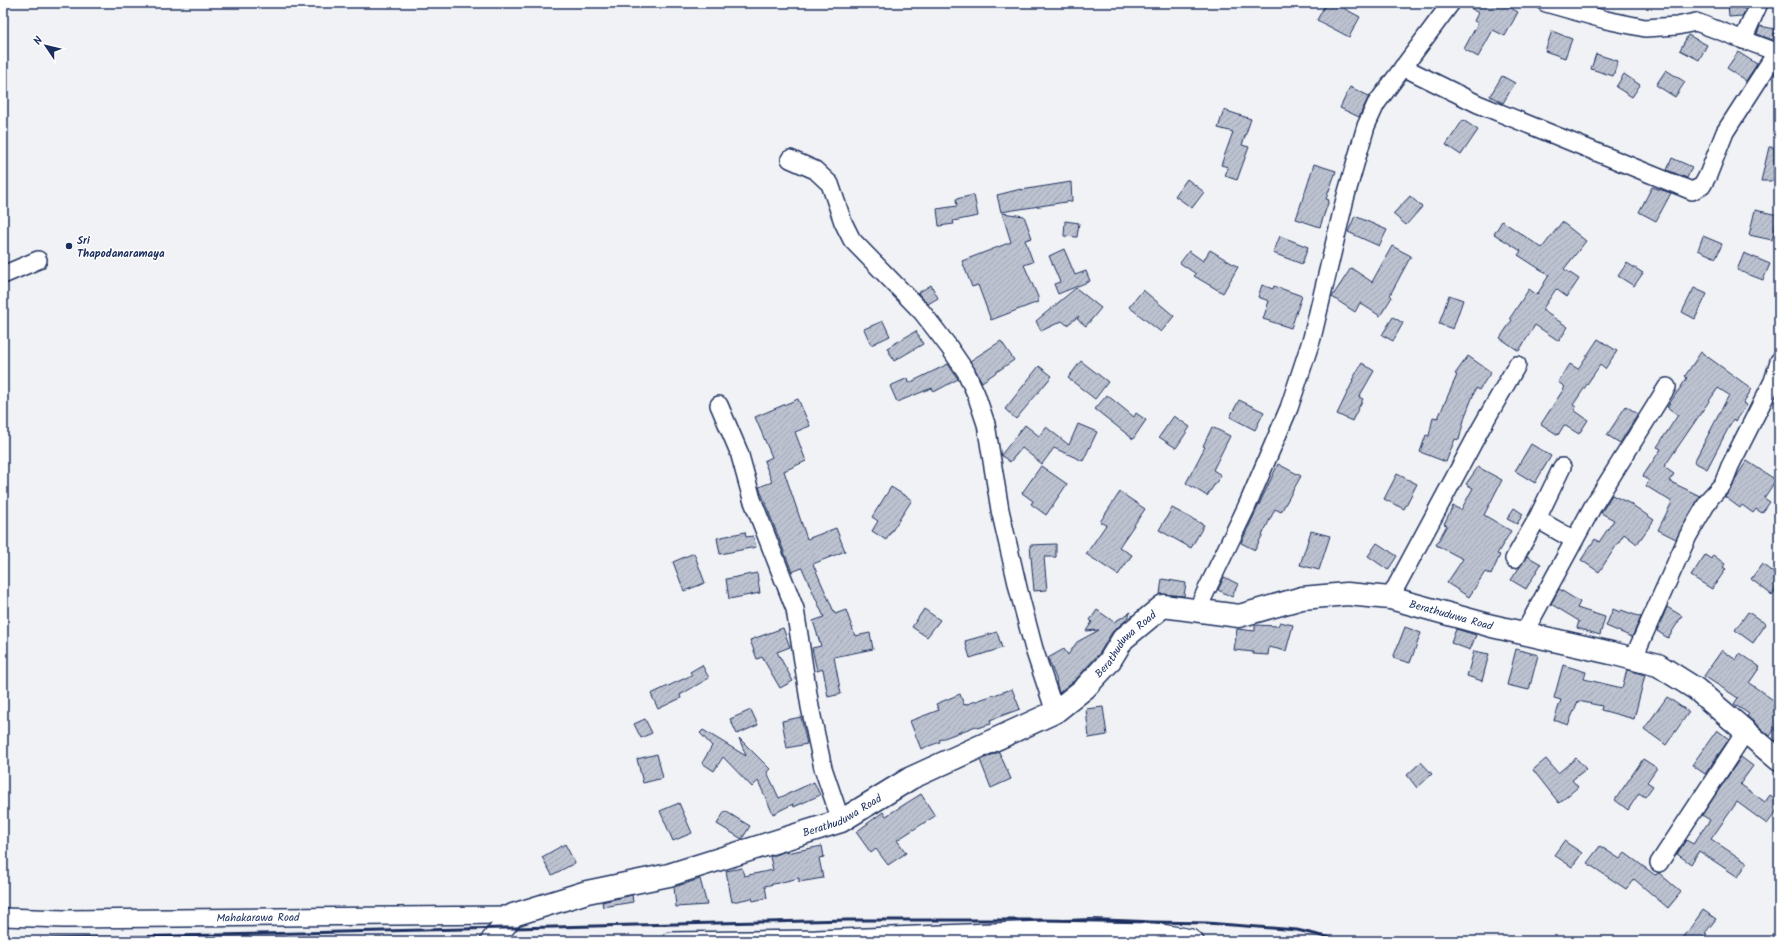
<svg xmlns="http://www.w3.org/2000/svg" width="1782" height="944" font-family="Kalam,sans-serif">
	<defs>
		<pattern id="building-hatch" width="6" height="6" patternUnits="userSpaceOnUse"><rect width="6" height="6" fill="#bcc2d0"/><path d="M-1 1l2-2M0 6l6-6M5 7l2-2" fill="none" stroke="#a1a7b5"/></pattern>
	</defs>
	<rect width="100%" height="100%" fill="#f1f2f5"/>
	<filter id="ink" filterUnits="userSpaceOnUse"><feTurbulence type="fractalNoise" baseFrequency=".025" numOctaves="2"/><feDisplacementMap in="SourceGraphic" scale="8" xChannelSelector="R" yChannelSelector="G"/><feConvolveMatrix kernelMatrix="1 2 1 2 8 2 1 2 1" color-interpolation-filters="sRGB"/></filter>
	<g filter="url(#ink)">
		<path fill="url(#building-hatch)" stroke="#1b2f5e" d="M1326,3H1334L1360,17L1349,37L1317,20Z
			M1463,3H1502L1518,12L1505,36L1493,30L1478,57L1464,49L1478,23L1474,21L1478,13Z
			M1728,3H1744L1745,11L1742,16L1729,17Z
			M1760,26L1775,29L1773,40L1757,34Z
			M1552,31L1572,39L1565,58L1545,51Z
			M1688,35L1707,45L1699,60L1680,50Z
			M1738,52L1757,64L1746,81L1727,68Z
			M1596,54L1618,61L1613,76L1591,69Z
			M1666,70L1685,82L1675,97L1656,85Z
			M1624,74L1640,85L1632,97L1616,87Z
			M1502,76L1515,83L1503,103L1490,96Z
			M1350,87L1369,96L1359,117L1340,108Z
			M1224,110L1251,119L1242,145L1249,147L1237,180L1225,176L1228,167L1221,165L1233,132L1218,128Z
			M1463,120L1478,130L1461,155L1446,145Z
			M1769,147H1774V181H1761Z
			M1672,158L1692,167L1687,178L1667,170Z
			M1314,164L1336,171L1326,199L1329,200L1320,227L1296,219Z
			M1187,179L1204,192L1192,208L1175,196Z
			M1071,182L1072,201L1001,212L997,195L1021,189V190Z
			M1652,187L1671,193L1656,221L1639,212Z
			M974,195L978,216L953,221L954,224L939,226L937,209L957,206L956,199Z
			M1410,196L1422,207L1406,225L1393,214Z
			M1755,210L1778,215L1772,240L1749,235Z
			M1002,213L1024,216L1032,238L1025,240L1033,262L1024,265L1038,297V302L991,320L978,285L972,287L962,261L1011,242Z
			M1355,216L1387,230L1379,246L1348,232Z
			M1065,221L1079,223L1077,237L1064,236Z
			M1502,221L1542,248L1562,222L1586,241L1564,269L1579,279L1567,297L1556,289L1542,310L1568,327L1559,341L1535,325L1519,351L1500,338L1512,320L1510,318L1529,289L1537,295L1549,275L1518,255L1521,251L1494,234Z
			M1280,236L1308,247L1302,264L1273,253Z
			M1703,236L1722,244L1716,258L1698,250Z
			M1392,246L1411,256L1390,295L1392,297L1380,316L1360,303L1355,312L1332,297L1351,268L1372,282Z
			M1064,249L1075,275L1086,271L1090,281L1058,294L1054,284L1060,282L1049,256Z
			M1210,250L1238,267L1223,293L1194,276L1196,274L1180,263L1189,251L1203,261Z
			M1744,253L1770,264L1763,280L1737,270Z
			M1627,263L1643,273L1634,286L1618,276Z
			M931,285L938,298L928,304L918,293Z
			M1262,285L1273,289L1274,286L1302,296L1291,328L1263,319L1269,301L1258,297Z
			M1076,288L1101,308L1086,326L1077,319L1079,316L1067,325L1062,321L1041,331L1036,321Z
			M1694,288L1707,294L1695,319L1682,312Z
			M1143,290L1174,316L1161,332L1129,307Z
			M1449,295L1463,300L1453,329L1439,324Z
			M1393,317L1403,323L1393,341L1382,335Z
			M883,321L890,336L871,345L864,329Z
			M916,331L923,344L894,361L887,348Z
			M1598,339L1617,351L1605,369L1600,365L1573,405L1576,407L1574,410L1588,420L1579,434L1564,425L1558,435L1541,424L1565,387L1558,382L1570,364L1578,369Z
			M1001,341L1014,360L982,382L970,361Z
			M1701,352L1752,389L1743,403L1747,405L1736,421L1733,419L1707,469L1694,462L1729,395L1718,388L1664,467L1674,474L1669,481L1700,496L1676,539L1658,530L1672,502L1646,486L1649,481L1643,476L1661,449L1657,447L1678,415L1667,407L1687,378L1685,376Z
			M1468,356L1491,372L1479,390L1476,388L1465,416L1459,440L1455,439L1446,462L1420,452L1426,435L1429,436L1433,417L1438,418L1457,375L1455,374Z
			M1081,361L1108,382L1095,399L1068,378Z
			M1362,363L1374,371L1359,397L1363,399L1352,421L1337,414L1353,381L1352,380Z
			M948,364L958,379L934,392L932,388L897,402L890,386L908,378L909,383Z
			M1039,366L1052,376L1016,419L1005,409Z
			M1107,395L1134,417L1136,413L1146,420L1133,439L1095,409Z
			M798,399L810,426L795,432L806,461L784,471L807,539L836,528L845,551L813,564L835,614L846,610L855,636L870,633L873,649L834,657L841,694L828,697L823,669L817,671L812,648L821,646L813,621L824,617L802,568L792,572L759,487L772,482L764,461L772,457L755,417Z
			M1239,400L1264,412L1255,430L1230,417Z
			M1626,406L1638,414L1620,443L1607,435Z
			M1174,416L1190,427L1176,448L1159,437Z
			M1078,424L1097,432L1083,461L1054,448L1042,464L1022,448L1010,462L1001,455L1025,425L1039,436L1046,427L1069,445Z
			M1212,427L1230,436L1213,470L1221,475L1207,496L1186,483L1205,447L1203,446Z
			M1531,444L1551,456L1535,483L1515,471Z
			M1747,461L1776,480L1764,498L1770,502L1762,513L1756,509L1753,513L1742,505L1740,508L1725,497L1732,488L1738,474Z
			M1278,464L1301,476L1281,512L1275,509L1255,550L1241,543Z
			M1041,466L1067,484L1046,515L1031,504L1033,501L1022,493Z
			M1478,467L1502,480L1484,515L1511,531L1497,554L1500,555L1491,575L1485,572L1469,597L1447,583L1463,559L1436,545L1447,525L1444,524L1453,506L1461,510L1473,488L1466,484Z
			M1397,474L1417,484L1404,509L1384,499Z
			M891,487L912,500L886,540L872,531L878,521L872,517Z
			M1120,492L1145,509L1119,547L1132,555L1118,575L1086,554L1106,525L1100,522Z
			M1612,495L1631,504L1654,520L1637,544L1624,534L1599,572L1581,560L1595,539L1599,542L1614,520L1601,513Z
			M1172,508L1204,525L1191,548L1159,530Z
			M1514,508L1523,514L1517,524L1507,519Z
			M1311,531L1330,536L1319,570L1300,565Z
			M745,532L746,537L753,536L756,547L720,554L717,538Z
			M1377,543L1397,556L1388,570L1368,556Z
			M1056,544V557H1044L1047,590L1034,591L1030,545Z
			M694,553L705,583L684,591L673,562Z
			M1705,555L1711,559L1713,555L1725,564L1723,567L1726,569L1712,589L1691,576Z
			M1527,556L1541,564L1526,589L1511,580Z
			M1762,564L1779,577V585L1772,595L1751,579Z
			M757,573L760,593L729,599L726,579Z
			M1224,577L1238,584L1232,597L1218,590Z
			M1162,579L1186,583L1184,596L1160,594Z
			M1559,589L1580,602L1577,608L1605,617L1600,635L1577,628L1579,621L1551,604Z
			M1667,607L1682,616L1668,638L1657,631Z
			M924,609L940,620L927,637L912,627Z
			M1613,609L1620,612L1621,610L1641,617L1632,637L1606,626Z
			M1097,610L1114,622L1131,612L1125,621L1112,632L1099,654L1076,679L1059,693L1056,682L1057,681L1048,658L1064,649L1068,655L1077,642L1099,630L1086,631L1092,622L1090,620Z
			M1748,612L1766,624L1753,643L1735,630Z
			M1280,622L1293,625L1286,651L1269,647L1268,655L1253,654V652L1234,650L1237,629L1255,631V625L1278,626Z
			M1405,627L1421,633L1410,663L1393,658Z
			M783,628L790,647L777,652L793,681L780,688L762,657L757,659L750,640Z
			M1456,629L1476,635L1470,650L1451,643Z
			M997,632L1002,648L970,658L965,641Z
			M1516,649L1538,655L1529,690L1507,685Z
			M1722,650L1736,660L1740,653L1760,667L1749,683L1779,704V723L1770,736L1747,716L1749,714L1734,704L1738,698L1704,676Z
			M1474,651L1489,654L1482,681L1467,676Z
			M702,665L709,678L680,695L681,698L658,709L651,694L692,675L690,672Z
			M1563,665L1586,672L1584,679L1622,688L1627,670L1645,675L1634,719L1601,710L1602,706L1578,701L1568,725L1554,720L1561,700L1554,698Z
			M1012,689L1020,709L990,720L991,724L977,728L976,726L939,740L940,742L921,749L910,721L939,710L936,704L960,694L964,705Z
			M1667,697L1689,712L1666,745L1644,729Z
			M1103,707L1107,735L1089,738L1086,709Z
			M751,710L758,725L737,734L730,719Z
			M801,717L807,744L787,748L782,721Z
			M645,719L652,733L641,738L634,724Z
			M703,730L746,756L739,738L770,769L767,772L779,798L814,782L820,795L794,807L793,804L773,814L758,781L752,787L723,757L714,771L702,763L712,746L700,733Z
			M1717,730L1729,739L1705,774L1692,765Z
			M999,752L1011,779L991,788L980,760Z
			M657,754L663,778L643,783L637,759Z
			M1741,757L1753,766L1740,784L1765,802L1770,795L1779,801V808L1767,824L1737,802L1711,839L1747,863L1738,877L1699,851L1691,864L1677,854L1686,840L1693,844L1710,820L1702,815Z
			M1576,758L1586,769L1572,780L1578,787L1559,803L1533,770L1546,759L1558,773Z
			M1643,759L1657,768L1647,782L1653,786L1645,797L1639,793L1628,810L1615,800Z
			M1421,762L1432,774L1417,788L1407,775Z
			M921,794L935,816L897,840L906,853L888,865L876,849L871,853L856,832L883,812L886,816Z
			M679,803L692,833L673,841L660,811Z
			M725,811L750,826L742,839L717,824Z
			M1564,841L1582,853L1572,867L1554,855Z
			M565,844L575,863L552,875L542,857Z
			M822,846L824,857L819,858L823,878L799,882V878L765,886L767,898L753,901L752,898L732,902L726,871L742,868L744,876L773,870L770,857L786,851V853Z
			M1600,846L1620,859L1625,853L1655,875L1659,873L1681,892L1668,908L1634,879L1626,889L1587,863Z
			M700,879L707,905L676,907L674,887Z
			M632,895L633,902L603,907L602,902Z
			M1703,910L1716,919L1705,933L1707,934L1701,941H1681Z"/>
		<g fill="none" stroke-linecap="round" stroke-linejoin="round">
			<g stroke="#1b2f5e" stroke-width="20">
				<g id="minor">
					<path d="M1546,3L1606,20L1645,28L1677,26L1696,22L1779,53"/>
					<path d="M1743,40L1759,3"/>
					<path d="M1403,67L1478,104L1692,191L1702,186L1708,175L1725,132L1776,53"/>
					<path d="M790,159L815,170L830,184L843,222L852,240L922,312L949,347L966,372L976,394L986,424L1000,510L1019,592L1034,649L1055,712"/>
					<path d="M3,275L38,260"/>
					<path d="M719,405L739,452L752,499L795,609L810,707L823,768L841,821"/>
					<path d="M1537,519L1574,540"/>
					<path d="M1514,559L1537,519L1562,467"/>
					<path d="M1390,598L1481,428L1517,365"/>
					<path d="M1197,610L1247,506L1289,408L1312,338L1345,199L1366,126L1376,104L1451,3"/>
					<path d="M1524,633L1593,506L1667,387"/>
					<path d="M1633,659L1688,536L1710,498L1723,484L1730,466L1773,381L1779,361"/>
					<path d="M1659,863L1746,731"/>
					<path id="s1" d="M3,917L64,919L513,915"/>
					<path d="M671,941L816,939L1091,928L1143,930L1191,938L1195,941"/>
				</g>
			</g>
			<g stroke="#1b2f5e" stroke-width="25">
				<g id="tertiary">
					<path id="s2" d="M492,941L513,915L587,892L669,875L841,821L911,778L1055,712L1085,688L1109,662L1123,639L1163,606L1239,616L1302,598L1347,594L1390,598L1492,626L1611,653L1658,665L1696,689L1779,760"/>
				</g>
			</g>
			<use href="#minor" stroke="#fff" stroke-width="17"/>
			<use href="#tertiary" stroke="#fff" stroke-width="22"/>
			<path stroke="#1b2f5e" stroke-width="3" d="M3,940L847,920H1043L1207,923L1297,930L1344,941"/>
		</g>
	</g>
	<circle fill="#1b2f5e" stroke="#fff" stroke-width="1.5" cx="69" cy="246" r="4"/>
	<g text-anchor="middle" stroke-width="3" stroke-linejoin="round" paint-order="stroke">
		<g font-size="11" font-weight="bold" fill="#1b2f5e" stroke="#fff" text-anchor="start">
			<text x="77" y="244">Sri<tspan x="77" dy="13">Thapodanaramaya</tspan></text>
		</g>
		<g font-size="11" fill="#1b2f5e" stroke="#fff">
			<text dy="4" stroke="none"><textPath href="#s2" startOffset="1062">Berathuduwa Road</textPath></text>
			<text dy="4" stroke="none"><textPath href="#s2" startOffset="714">Berathuduwa Road</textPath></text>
			<text dy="4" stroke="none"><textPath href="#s2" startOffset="378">Berathuduwa Road</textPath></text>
			<text dy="4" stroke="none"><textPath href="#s1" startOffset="255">Mahakarawa Road</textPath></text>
		</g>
	</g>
	<rect width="1782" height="944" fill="none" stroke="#fff" stroke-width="16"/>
	<rect x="8" y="8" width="1766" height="928" fill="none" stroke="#1b2f5e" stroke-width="1.5" filter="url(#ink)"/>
	<g transform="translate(46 46) rotate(305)" stroke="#ffffff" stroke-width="3" paint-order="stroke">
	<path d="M0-3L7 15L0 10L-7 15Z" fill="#1b2f5e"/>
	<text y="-6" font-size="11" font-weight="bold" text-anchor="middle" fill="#1b2f5e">N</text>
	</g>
</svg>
